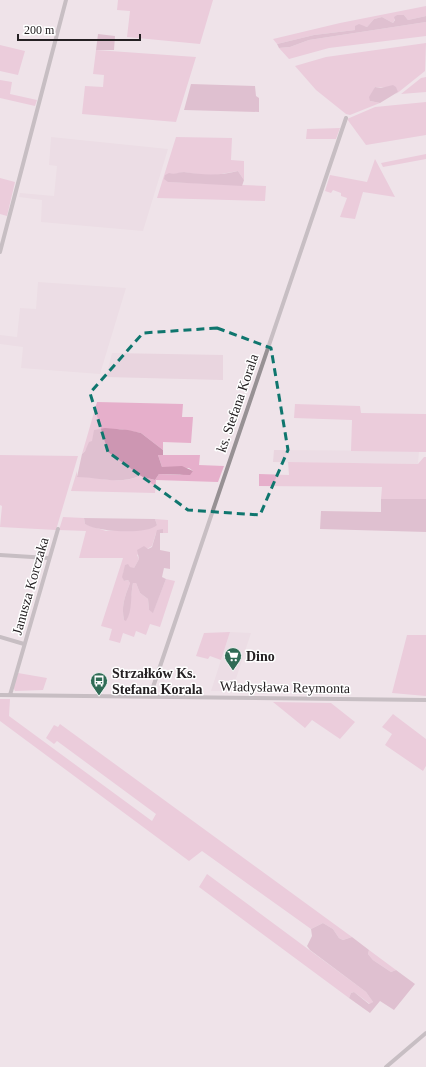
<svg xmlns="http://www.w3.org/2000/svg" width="426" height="1067" font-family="'Times New Roman',serif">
	<rect width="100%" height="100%" fill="#efe3e9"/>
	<path fill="#e9d5df" d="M51,137L168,149L143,231L41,222L42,200L19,197L20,193L54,196L57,166L49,165Z
		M38,282L126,288L100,374L21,368L23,347L0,344V335L17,337L20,308L36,309Z
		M112,353L223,355V380L106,377Z
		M274,450L419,451L418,464L273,462Z
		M230,632L251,633L232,691H211Z"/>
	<path fill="#e6afcb" d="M118,0H213L200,44L127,37L130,11L117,10Z
		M426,6V16L408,20L404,15H397L393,23L382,17L374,19L367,27L363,26L355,30L314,35L277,44L273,39L340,23Z
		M426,22V36L329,48L289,59L279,48L290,47L309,40Z
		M426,43L425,71L395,95L398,92L387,88L375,87L370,101L380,103L350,115L346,114L316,90L295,66L326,57Z
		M0,45L25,51L18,75L0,71Z
		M96,50L196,57L176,122L82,114L85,86L103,87L104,75L93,74Z
		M426,77V92L401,94L421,78Z
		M0,80L12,82L10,94L37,100L35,106L0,98Z
		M426,102V135L366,145L347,119L375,107Z
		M340,128L336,139H306L307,129Z
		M176,137L232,138L231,160L244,161V180L238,171L210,176L183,172L173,175L168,182L266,186L265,201L157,198Z
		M426,154V159L383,167L381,163Z
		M375,159L395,197L363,192L355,219L340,217L347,198L341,196V193L333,190L331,193L325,191L330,175L367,182Z
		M0,178L15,182L7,216L0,214Z
		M97,402L183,404L182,417H193L191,443L163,442V450L141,433L119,429L93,441L82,454Z
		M295,404L360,406L361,413L426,414V452L351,451L352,420L294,418Z
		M0,455L78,456L56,530L0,527L2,506L0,505Z
		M158,455H200L199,465L224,466L218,482L156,480L155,493L71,491L77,471V476C95,477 122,485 139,476L155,480L159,474L180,475L193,471L189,468L162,467Z
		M424,457H426V499H381L382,487L259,486V474L289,475L288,462L418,464Z
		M63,517L84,518L85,524L106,531L157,525L155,519L168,520V533H163V531L156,533L152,546L137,555L139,559L134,568H130L123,572L124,581L128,580L130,583C125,596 121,606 124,620C132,608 130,598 133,583H136L140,593L148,599L149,610L153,612L166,579L175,581L160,627L150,624L146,635L136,631L134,637L123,633L120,643L109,640L112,629L101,626L123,558H79L86,531L59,530Z
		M230,632L221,660L210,656L208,659L196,656L204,633Z
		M407,635H426V696L392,693Z
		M18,673L47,678L43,690L15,691L13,687Z
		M0,699H10L9,716L152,821L156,814L57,741L54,744L46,738L54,725L58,727L60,724L352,937L343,940L339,938L333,929L323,923L311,929L202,851L189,861L0,721Z
		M273,702L331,703L355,722L340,739L312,720L305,728Z
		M393,714L426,739V766L423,771L385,745L392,734L382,727Z
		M207,874L366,992L373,1002L370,1004L354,992L351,993L349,998L199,887Z
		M369,950L396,970L391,972L373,960L368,954Z"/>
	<path fill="#cd96b2" d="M397,15H404L408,20L426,16V22L309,40L290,47L279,48L277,44L314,35L355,30V26L359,24L367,27L374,19L382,17L393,23L395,20L394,17Z
		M98,34L115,36L114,50H96Z
		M191,84L255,86L256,96L259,98V112L184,110Z
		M393,85L396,87L398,92L380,103L370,101L369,97L375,87L381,88Z
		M238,171L244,180L242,186L168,182L164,179L165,175L169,173C175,175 179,172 184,172C203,175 219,176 238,171Z
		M105,428L128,430L141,433L163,450V455H158L162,467L182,466L193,471L190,475L159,474L155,480L139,476C121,485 96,477 77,477L82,454L85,451L89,442L92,441L94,430Z
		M381,499H426V532L320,529L321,511L381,512Z
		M84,518L155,519L157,525C148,535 97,532 85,524Z
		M163,529V533H160V550L170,552V569L164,568L162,577L166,579L153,613L149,610L148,599L140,593L136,583H133C130,596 133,610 126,621L124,620C121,606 125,596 130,583L128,580L124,581L122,577L125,565L128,564L130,567L134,568L139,559L137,550L144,546L148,549L152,547L157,530Z
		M323,923L333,929L339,938L343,940L352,937L369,950L368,954L373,960L391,972L396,970L415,984L394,1010L380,1001L370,1013L349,998L351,993L354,992L369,1004L373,1002L366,992L310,950L307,946L312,936L311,929Z"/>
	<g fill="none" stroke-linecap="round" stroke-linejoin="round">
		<path stroke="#979194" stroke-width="4" d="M0,252L66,0
			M0,555L48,558
			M0,637L24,644
			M0,695L426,700
			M10,695L58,529
			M150,696L346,118
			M386,1067L426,1033"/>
	</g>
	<path d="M0 0H426V1067H0ZM217,328L271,348L288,450L260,515L188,510L108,452L90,393L143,333Z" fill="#efe3e9" fill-opacity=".55" fill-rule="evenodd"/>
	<path fill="none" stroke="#0f766e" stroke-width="3" stroke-dasharray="8 5" stroke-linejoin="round" d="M217,328L271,348L288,450L260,515L188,510L108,452L90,393L143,333Z"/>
	<defs>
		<g id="supermarket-pin" transform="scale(0.9)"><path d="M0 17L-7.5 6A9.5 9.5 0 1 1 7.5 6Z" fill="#2f6b55" stroke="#fff"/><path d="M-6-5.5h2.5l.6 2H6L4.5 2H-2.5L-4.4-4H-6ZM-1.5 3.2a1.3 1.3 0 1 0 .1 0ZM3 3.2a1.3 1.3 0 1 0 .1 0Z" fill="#fff"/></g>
		<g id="bus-pin" transform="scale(0.9)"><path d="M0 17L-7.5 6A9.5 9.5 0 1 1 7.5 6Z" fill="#2f6b55" stroke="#fff"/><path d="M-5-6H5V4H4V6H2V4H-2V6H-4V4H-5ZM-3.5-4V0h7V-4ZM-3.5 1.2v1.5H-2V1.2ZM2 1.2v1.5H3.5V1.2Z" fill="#fff"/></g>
	</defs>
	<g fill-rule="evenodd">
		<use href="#supermarket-pin" x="233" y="656"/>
		<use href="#bus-pin" x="99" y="681"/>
	</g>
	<g text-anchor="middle" stroke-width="3" stroke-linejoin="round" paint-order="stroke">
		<g font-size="14" fill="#252123" stroke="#fff">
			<text transform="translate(237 403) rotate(-71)" y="5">ks. Stefana Korala</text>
			<text transform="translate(30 586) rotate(-74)" y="5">Janusza Korczaka</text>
			<text transform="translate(285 687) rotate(1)" y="5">Władysława Reymonta</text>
		</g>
		<g font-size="14" font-weight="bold" fill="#252123" stroke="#fff" text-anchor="start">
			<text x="246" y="661">Dino</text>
			<text x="112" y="678">Strzałków Ks.<tspan x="112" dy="16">Stefana Korala</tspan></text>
		</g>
	</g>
	<path d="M18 34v6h122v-6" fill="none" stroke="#252123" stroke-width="2"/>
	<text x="24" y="34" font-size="12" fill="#252123" stroke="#ffffff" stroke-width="3" paint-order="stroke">200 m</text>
</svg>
